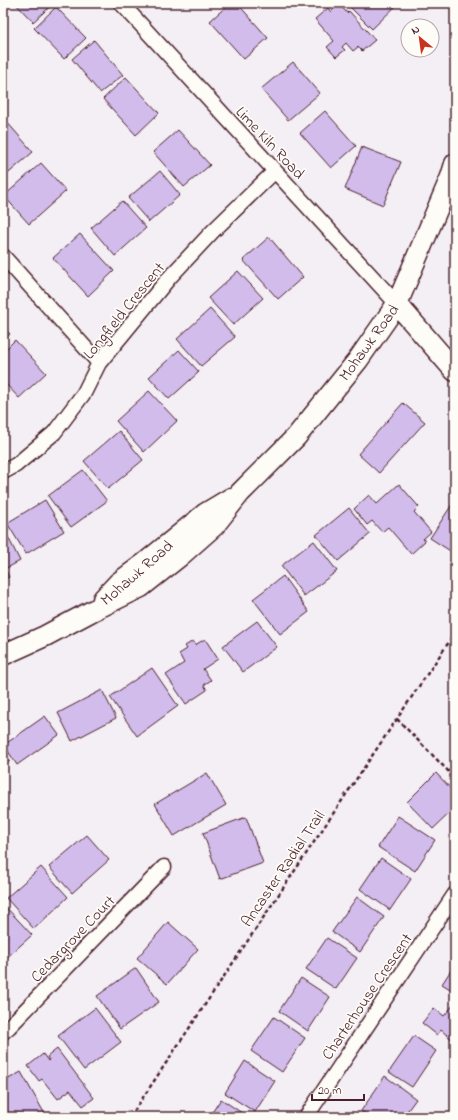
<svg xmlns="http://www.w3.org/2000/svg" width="458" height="1120" font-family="'Indie Flower',sans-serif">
	<rect width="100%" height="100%" fill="#f4eff5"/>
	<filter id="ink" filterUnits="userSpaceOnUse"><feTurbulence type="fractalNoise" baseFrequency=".025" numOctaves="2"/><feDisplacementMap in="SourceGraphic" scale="8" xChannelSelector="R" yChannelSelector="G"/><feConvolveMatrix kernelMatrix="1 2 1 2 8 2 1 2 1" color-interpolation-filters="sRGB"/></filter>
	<g filter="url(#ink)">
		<path fill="#d2bcec" stroke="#4a1f2b" d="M15,3H54L33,22Z
			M230,3H237L268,38L244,59L210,21Z
			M346,3H399L372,29Z
			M339,4L347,13L349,11L375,40L362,51L358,47L353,51L346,43L342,47L345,50L336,57L327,47L334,41L315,19L328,8L331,12Z
			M56,7L86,38L64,59L34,28Z
			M94,40L123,75L100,93L72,59Z
			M293,62L320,93L288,120L261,89Z
			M126,77L159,113L136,135L103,99Z
			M325,111L356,146L331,168L300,133Z
			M6,121L33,152L3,178V124Z
			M178,130L210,165L184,187L153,152Z
			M362,147L401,162L383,205L345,189Z
			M41,163L66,191L29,224L4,196Z
			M160,171L180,195L149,222L128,198Z
			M122,201L146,228L115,256L91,228Z
			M80,234L114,271L88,296L53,258Z
			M269,237L303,277L278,299L243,260Z
			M238,271L263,298L233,325L208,298Z
			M210,309L235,337L201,366L177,339Z
			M3,327L10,334L3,341Z
			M15,340L46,373L19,398L3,381V352Z
			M179,350L199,372L169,399L149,377Z
			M149,391L177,421L144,452L116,421Z
			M403,403L425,422L379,473L358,454Z
			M119,431L143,460L108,489L84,461Z
			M83,470L107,501L71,527L48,496Z
			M399,484L419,507L414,512L431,532L423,539L425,541L411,554L388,527L382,532L372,521L367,525L354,509L369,495L377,504Z
			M45,500L64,531L26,554L7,523Z
			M453,503L455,505V554L430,538Z
			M349,508L370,534L338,561L316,535Z
			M3,527L20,561L5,569L9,577L3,580Z
			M314,541L337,571L304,596L281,566Z
			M283,576L309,612L280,634L253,599Z
			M257,621L277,647L243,672L223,646Z
			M205,639L218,659L203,669L211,680L204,685L207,690L186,704L166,675L184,663L179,654L187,649L185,646L193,641L195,645Z
			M152,668L178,706L137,736L110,697Z
			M102,690L116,718L72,741L58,713Z
			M45,716L59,735L17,765L4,745Z
			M3,752L10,761L3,766Z
			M207,773L226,805L174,836L155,804Z
			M436,773L455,793V808L433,829L407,802Z
			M398,816L435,840L415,871L378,847Z
			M246,817L263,863L220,879L203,833Z
			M87,835L109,860L72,893L49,867Z
			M381,858L411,879L390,910L360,889Z
			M41,867L68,897L34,929L6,898Z
			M357,897L384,917L360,952L332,932Z
			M3,904L32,935L3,961Z
			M168,922L198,949L167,984L137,958Z
			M327,938L357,958L336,989L306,969Z
			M455,964V992L442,984Z
			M136,968L159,1002L120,1029L97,996Z
			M301,978L330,997L308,1031L279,1011Z
			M455,1003V1042L441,1030L437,1035L422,1023L434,1008L444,1016Z
			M95,1008L121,1042L84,1070L58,1036Z
			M274,1017L305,1038L282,1072L251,1051Z
			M414,1036L436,1051L412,1087L389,1072Z
			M57,1049L94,1098L83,1106L70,1090L58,1099L42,1079L39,1081L28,1066L43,1054L48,1061L49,1060L47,1057Z
			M245,1061L275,1081L255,1112L225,1093Z
			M21,1072L46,1116L45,1117H3V1082Z
			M385,1076L416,1099L403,1117H370L361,1111Z
			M221,1099L248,1117H209Z"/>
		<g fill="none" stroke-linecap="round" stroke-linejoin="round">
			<g stroke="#4a1f2b" stroke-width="17">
				<path id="street" d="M121,3L397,304
					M3,256L99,363
					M3,472L16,465L54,433L84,393L99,363L169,278L213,231L275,171
					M3,1032L9,1027L164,867
					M306,1117L455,894"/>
			</g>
			<g stroke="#4a1f2b" stroke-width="23">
				<path id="secondary" d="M397,304L455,371
					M103,599L118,583L145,563L206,513L231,498
					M3,655L45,636L92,611L141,587L180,556L214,526L240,493L296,437L358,360L397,304L451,177L455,164"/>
			</g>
			<path stroke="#4a1f2b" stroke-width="2.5" stroke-dasharray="4 3" stroke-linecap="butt" d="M397,719L455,778
				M130,1117C238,955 346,794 455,633"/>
			<use href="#street" stroke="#fdfcf7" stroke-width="14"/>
			<use href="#secondary" stroke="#fdfcf7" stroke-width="20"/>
		</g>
	</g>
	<g text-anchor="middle" stroke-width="3.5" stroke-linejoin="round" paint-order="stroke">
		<g font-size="16" fill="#4a1f2b" stroke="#fdfcf7">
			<text transform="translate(271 142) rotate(47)" y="6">Lime Kiln Road</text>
			<text transform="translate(123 310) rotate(-51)" y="6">Longfield Crescent</text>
			<text transform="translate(368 342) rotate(-54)" y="6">Mohawk Road</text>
			<text transform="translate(136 572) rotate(-41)" y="6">Mohawk Road</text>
			<text transform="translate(282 868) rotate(-56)" y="6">Ancaster Radial Trail</text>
			<text transform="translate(72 938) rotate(-46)" y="6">Cedargrove Court</text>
			<text transform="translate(366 996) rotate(-56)" y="6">Charterhouse Crescent</text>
		</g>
	</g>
	<rect width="458" height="1120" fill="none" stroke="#fdfcf7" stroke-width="16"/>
	<rect x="8" y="8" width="442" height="1104" fill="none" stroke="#4a1f2b" stroke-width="1.5" filter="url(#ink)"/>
	<g transform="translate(420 38) rotate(331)"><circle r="19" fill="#fdfcf7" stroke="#b5a4a5"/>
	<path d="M0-3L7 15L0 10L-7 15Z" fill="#c8321e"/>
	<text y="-6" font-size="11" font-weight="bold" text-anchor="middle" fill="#4a1f2b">N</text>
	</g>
	<path d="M312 1094v6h52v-6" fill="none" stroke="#4a1f2b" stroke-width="2"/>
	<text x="318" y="1094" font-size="12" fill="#4a1f2b" stroke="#fdfcf7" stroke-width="3" paint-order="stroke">20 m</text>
</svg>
